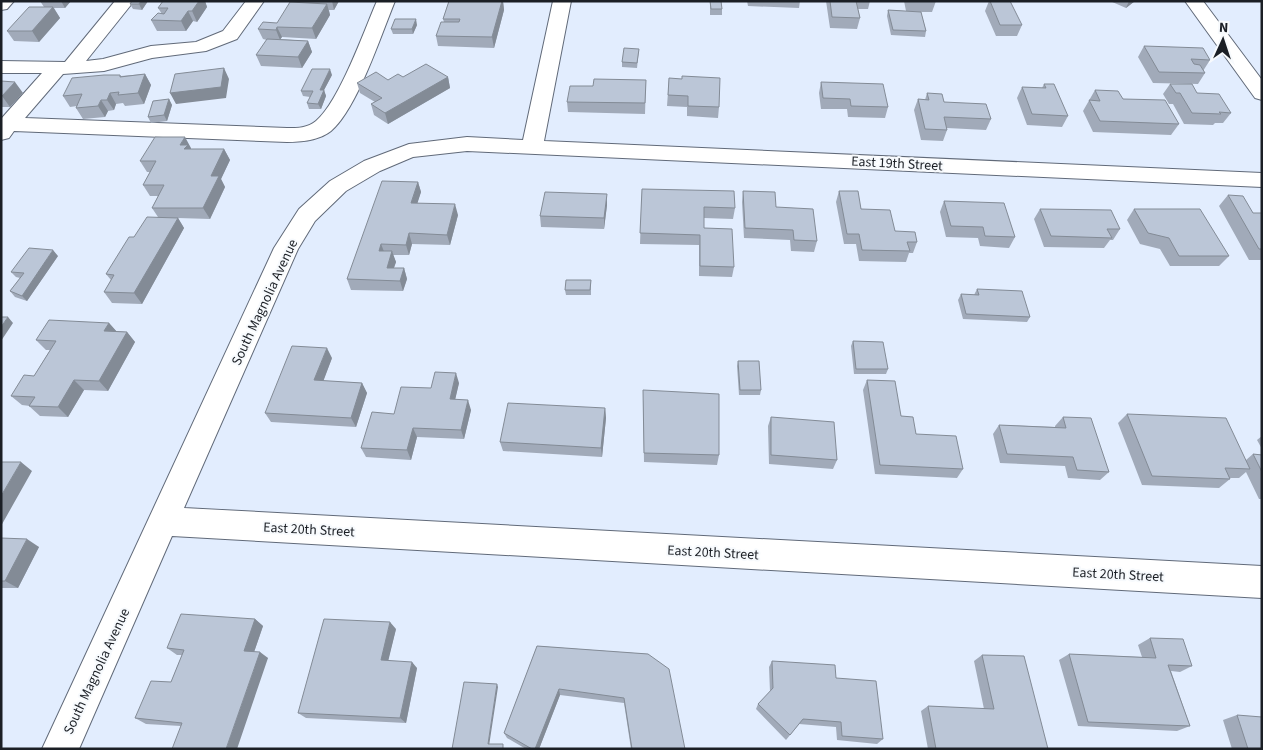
<svg xmlns="http://www.w3.org/2000/svg" width="1263" height="750" font-family="'Source Sans 3',sans-serif">
	<rect width="100%" height="100%" fill="#e2edfe"/>
	<g fill="none" stroke-linecap="round" stroke-linejoin="round">
		<g stroke="#616a79" stroke-width="2">
			<path id="minor" d="M1,1H14L7,9L1,10Z
				M115,1H134L86,61L103,59L151,46L196,42L223,31L246,1H264L237,39L206,51L152,58L104,71L63,74L25,118L287,128C297,128 308,128 316,121C339,102 364,31 377,1H395C381,35 357,109 331,131C320,140 301,142 287,142L14,131L9,138L1,140V119L42,73H1V61L65,62Z
				M553,1H571L544,141L1262,173V187L467,151L413,157L380,171L346,191L315,221L298,249L184,508L1262,566V598L172,536L79,749H42L274,248L299,209L330,181L364,161L409,144L467,137L523,140Z
				M1185,1H1203L1262,80V100L1255,98Z"/>
		</g>
		<use href="#minor" fill="#fff" fill-rule="evenodd"/>
	</g>
	<path fill="#a1aab9" d="M40,1H71L65,8H54L60,18L39,42L14,41L7,31L44,7Z
		M148,1L142,10L133,9L130,4Z
		M163,1H205L207,7L197,22L193,21L186,31H157L151,20L162,14L158,8Z
		M296,1H339L334,10H329L330,15L316,39L282,37L280,39L308,41L312,52L302,68L261,66L256,55L267,40L263,39L258,29L277,23L297,3Z
		M449,1H511V2H503L504,10L494,48L438,46L436,36L444,22L443,19Z
		M710,1L722,9V15H710Z
		M747,1H800L799,8L748,6Z
		M826,1H870L868,9H858L860,18L857,29L830,28Z
		M904,1H936L932,12H921L926,31L925,37L891,35L887,16L888,10L906,11Z
		M989,1L1022,25L1017,36H996L985,11Z
		M1110,1H1135L1126,8Z
		M417,25L413,34H393L391,29Z
		M1144,46L1210,60L1203,71L1205,73L1198,84L1153,83L1138,57Z
		M639,49L637,68L622,67V62Z
		M145,74L151,85L144,104L125,106L123,103L116,104L114,110L108,111L105,117L83,119L76,108L77,106L70,107L63,96L120,75L121,76Z
		M332,75L324,90L326,96L321,109H309L307,103L310,97L303,96L301,91Z
		M403,77H448L450,88L388,124L374,115L371,104L375,102L360,93L357,83L388,80Z
		M669,78L719,107L718,118L687,116V107L667,106Z
		M646,80L645,114L568,112L567,102L593,86Z
		M1,81L23,93L10,107H1Z
		M821,82L888,107L885,118L848,117L847,109H821L819,93Z
		M1044,84L1068,116L1062,127L1027,125L1017,98L1022,87L1042,88Z
		M1170,84L1197,93L1231,113L1223,123H1215L1213,125L1184,124L1173,104H1169L1163,94Z
		M1095,90L1123,99L1179,124L1171,135L1093,132L1083,111Z
		M927,93L944,102L991,119L986,130L947,128V130L943,141L921,140L914,110L918,99L925,100Z
		M169,99L172,105L167,121L151,123L148,117Z
		M191,148L190,149H224L230,160L221,179L225,187L210,219L178,218L184,228L142,304L112,303L104,292L111,280L106,274L134,237L158,217L152,208L158,196H150L143,185L150,172H147L140,161Z
		M418,182L421,192L417,203L458,215L450,245L412,244L409,255H393L396,262L394,268H404L407,279L403,291L351,290L347,279Z
		M642,189L735,208L733,219L704,218V228L734,267L732,277L699,276V245L640,244Z
		M743,191L776,207L817,241L814,252L791,251L790,240L744,238L742,202Z
		M839,191L861,209L895,231L917,242L913,253H909L906,262L859,261L856,244H844L836,202Z
		M1228,195L1253,213H1262V260H1249L1219,206Z
		M944,201L1015,237L1009,248L980,246L978,238L946,237L940,212Z
		M607,205L604,229L541,227L540,216Z
		M1040,209L1120,229L1113,240H1110L1104,248L1044,247L1034,219Z
		M1134,209L1229,256L1219,266H1170L1160,249L1140,244L1127,220Z
		M58,256L27,301L15,297L10,291L20,278L16,277L11,272Z
		M591,280V295H566L565,290Z
		M977,289L1030,317L1027,322L963,319L958,300L961,294L974,295Z
		M109,323L116,331L127,332L135,342L108,391L84,390L68,417L40,416L29,406H30L22,405L11,396L34,376L50,350H46L36,340Z
		M853,341L888,369L886,374H854L851,346Z
		M332,358L323,381L362,383L367,393L356,427L271,422L265,413Z
		M738,361L761,390L760,395H739L737,366Z
		M867,380L901,416L916,434L963,469L957,478L875,474L863,390Z
		M459,383L455,399L471,410L464,439L417,437L411,460L366,457L361,448L431,388Z
		M643,400L719,455L717,465L644,462Z
		M605,408L606,418L602,457L503,451L500,442Z
		M1127,414L1246,460L1253,454L1262,455V499H1259L1246,472L1239,478H1229L1230,479L1219,488L1142,485L1118,423Z
		M771,417L837,460L833,469L769,464L768,426Z
		M1063,417L1109,472L1100,480L1068,478L1065,466L1000,463L993,434L999,425L1055,427V426Z
		M1262,436V449L1257,440Z
		M1,538L39,547L18,588H1Z
		M255,619L263,626L254,652L268,658L181,726L146,724L135,718L171,682L182,655H177L167,648Z
		M396,629L388,660L417,668L406,723L306,718L298,713Z
		M1150,638L1192,666L1180,672L1171,671L1190,726L1177,731L1078,726L1059,660L1069,654L1142,657L1138,645Z
		M537,646L648,654L685,749H631L624,703L560,695L539,749H526L507,738L504,733Z
		M982,655L1048,749H928L921,711L928,706L984,709L974,661Z
		M772,661L836,678L883,739L877,744L837,740L836,727L799,724L786,740L756,709L758,704L770,692L769,667Z
		M1237,715L1262,749H1232L1223,720Z"/>
	<path fill="#838b96" d="M61,1H71L65,8Z
		M141,1H148L142,10L139,4Z
		M199,1H205L207,7L197,22L192,11Z
		M332,1H339L334,10Z
		M502,1H503L504,10L494,48L492,37Z
		M1129,1H1135L1126,8Z
		M327,4L330,15L316,39L312,28Z
		M53,7L60,18L39,42L32,31Z
		M188,11L193,21L186,31L181,21Z
		M416,19L417,25L413,34L412,29Z
		M277,27L282,37L280,40L276,30Z
		M308,41L312,52L302,68L298,57Z
		M224,68L229,79L226,98L176,104L170,93Z
		M330,69L332,75L324,90L326,96L321,109L318,104L320,90Z
		M145,74L151,85L144,104L138,93Z
		M448,77L450,88L388,124L385,113Z
		M15,82L23,93L10,107L2,96Z
		M110,93L116,104L114,110L107,100Z
		M169,99L172,105L167,121L164,115Z
		M101,100L108,111L105,117L98,106Z
		M185,137L191,148L190,160L180,145Z
		M224,149L230,160L221,179L225,187L210,219L203,208L211,176Z
		M418,182L421,192L414,214L411,203Z
		M607,194V205L604,229V218Z
		M455,204L458,215L450,245L447,235Z
		M178,218L184,228L142,304L134,293Z
		M409,233L412,244L409,255L406,245Z
		M381,244L385,254L379,251Z
		M53,250L58,256L27,301L22,296Z
		M392,251L396,262L390,278L387,268Z
		M404,268L407,279L403,291L400,281Z
		M8,317L13,323L1,341V327Z
		M109,323L118,333L104,331Z
		M127,332L135,342L108,391L99,381Z
		M327,348L332,358L320,390L314,380Z
		M456,373L459,383L453,409L450,399Z
		M74,380L84,390L68,417L58,407Z
		M362,383L367,393L356,427L351,418Z
		M468,400L471,410L464,439L461,430Z
		M605,408L606,418L602,457L601,448Z
		M413,428L417,437L411,460L407,450Z
		M21,462L32,471L1,526V496Z
		M27,539L39,547L18,588L5,581Z
		M255,619L263,626L252,658L244,651Z
		M390,622L396,629L387,666L381,660Z
		M260,652L268,658L237,749H226Z
		M412,662L417,668L406,723L400,718Z
		M497,684L498,687L489,746L488,744Z
		M559,689L560,695L539,749H535Z"/>
	<path fill="#bbc6d7" stroke="#838b96" d="M132,1H141L139,4H130Z
		M163,1H199L192,11H188L181,21L151,20L158,13L164,14L168,8H158Z
		M449,1H502L492,37L436,36L441,22H459L460,19H443Z
		M710,1H721L722,9H711Z
		M830,1H856L860,18L832,17Z
		M990,1H1010L1022,25H1000Z
		M290,2L327,4L312,28L277,27L276,30L258,29L263,22L277,23Z
		M29,7H53L32,31H7Z
		M888,10L921,12L926,31L893,30Z
		M395,19H416L412,29H391Z
		M267,39L308,41L298,57L256,55Z
		M1144,46L1203,48L1210,60L1191,59L1194,64L1200,65L1205,73L1159,72Z
		M624,48L639,49L637,63L622,62Z
		M426,64L448,77L385,113L371,104L382,98L357,83L376,72L388,80L398,74L403,77Z
		M224,68L221,87L170,93L175,74Z
		M312,69H330L320,90H324L318,104L307,103L313,91H301Z
		M145,74L138,93L118,95L119,92L110,93L107,100H101L98,106L76,108L82,94L63,96L72,78L104,75H120V77Z
		M682,76L720,78L719,107L688,106V96L668,95L669,78L682,79Z
		M594,79L646,80L645,103L567,102L570,86H593Z
		M1,81L15,82L2,96H1Z
		M821,82L883,84L888,107L851,106L850,99L823,98Z
		M1044,84H1054L1068,116L1032,114L1022,87L1046,88Z
		M1170,84H1192L1197,93L1219,94L1231,113L1219,112L1221,114L1192,113L1180,93H1176Z
		M1095,90L1118,91L1123,99L1165,100L1179,124L1100,121L1089,100L1100,101Z
		M927,93L942,94L944,102L986,104L991,119L944,117L947,130L925,129L918,99L929,100Z
		M169,99L164,115L148,117L153,101Z
		M155,137H185L180,145H188L184,149H224L211,176H219L203,208H152L164,185H143L156,161H140Z
		M382,181L418,182L411,203L455,204L447,235L409,233L406,245L381,244L379,251H392L387,268H404L400,281L347,279Z
		M642,189L734,191L735,208L704,207V228L732,229L734,267L700,266V235L640,233Z
		M743,191L775,192L776,207L813,209L817,241L794,240L793,230L745,228Z
		M839,191H858L861,209L890,210L895,231L915,232L917,242H907L910,251L862,250L859,234H847Z
		M545,192L607,194L604,218L540,216Z
		M1228,195L1243,196L1253,213H1262V249H1259Z
		M944,201L1004,203L1015,237L985,236L983,227L951,226Z
		M1040,209L1111,210L1120,229H1107L1112,238L1051,236Z
		M1134,209H1200L1229,256H1179L1169,238L1148,233Z
		M147,217L178,218L134,293L104,292L114,275L106,274L129,237H134Z
		M29,248L53,250L22,296L10,291L24,273L11,272Z
		M566,280H591L590,290H565Z
		M977,289L1022,291L1030,317L966,314L961,294L979,295Z
		M1,317H8L1,327Z
		M49,320L109,323L104,331L127,332L99,381L74,380L58,407L29,406L35,397L11,396L24,375L34,376L56,341L36,340Z
		M853,341L883,342L888,369H856Z
		M292,346L327,348L314,380L362,383L351,418L265,413Z
		M738,361H759L761,390H740Z
		M435,372L456,373L450,399L468,400L461,430L413,428L407,450L361,448L372,412L394,414L401,387L431,388Z
		M867,380L895,381L901,416L913,417L916,434L956,436L963,469L880,465Z
		M643,390L719,394V455L644,453Z
		M508,403L605,408L601,448L500,442Z
		M1127,414L1226,418L1250,469L1225,468L1230,479L1152,476Z
		M771,417L834,422L837,460L771,455Z
		M1063,417L1091,418L1109,472L1077,470L1073,457L1007,454L999,425L1066,428Z
		M1253,454L1262,455V472Z
		M1,462H21L1,496Z
		M1,538L27,539L5,581H1Z
		M181,614L255,619L244,651L260,652L226,749H172L182,723L135,718L151,681L171,682L184,650L167,648Z
		M324,619L390,622L381,660L412,662L400,718L298,713Z
		M1150,638L1183,639L1192,666L1168,665L1190,726L1088,722L1069,654L1156,658Z
		M537,646L648,654L669,669L685,749H632L624,698L559,689L535,749H532L504,733Z
		M982,655L1024,656L1048,749H936L928,706L994,709Z
		M772,661L835,665L836,678L876,681L883,739L842,736L841,722L803,719L790,735L758,704L773,688Z
		M464,682L497,684L488,744H503V749H452Z
		M1237,715L1262,717V749H1248Z"/>
	<g text-anchor="middle" stroke-width="4" stroke-linejoin="round" paint-order="stroke">
		<g font-size="14" fill="#1b1f25" stroke="#f7fafd">
			<text transform="translate(897 163) rotate(3)" y="5">East 19th Street</text>
			<text transform="translate(264 302) rotate(-65)" y="5">South Magnolia Avenue</text>
			<text transform="translate(309 529) rotate(3)" y="5">East 20th Street</text>
			<text transform="translate(713 552) rotate(3)" y="5">East 20th Street</text>
			<text transform="translate(1118 574) rotate(3)" y="5">East 20th Street</text>
			<text transform="translate(96 671) rotate(-65)" y="5">South Magnolia Avenue</text>
		</g>
	</g>
	<rect width="1263" height="750" fill="none" stroke="#1b1f25" stroke-width="5"/>
	<g transform="translate(1223 40) rotate(3)" stroke="#f7fafd" stroke-width="4" paint-order="stroke">
	<path d="M0-4L9 19L0 12L-9 19Z" fill="#1b1f25"/>
	<text y="-8" font-size="14" font-weight="bold" text-anchor="middle" fill="#1b1f25">N</text>
	</g>
</svg>
